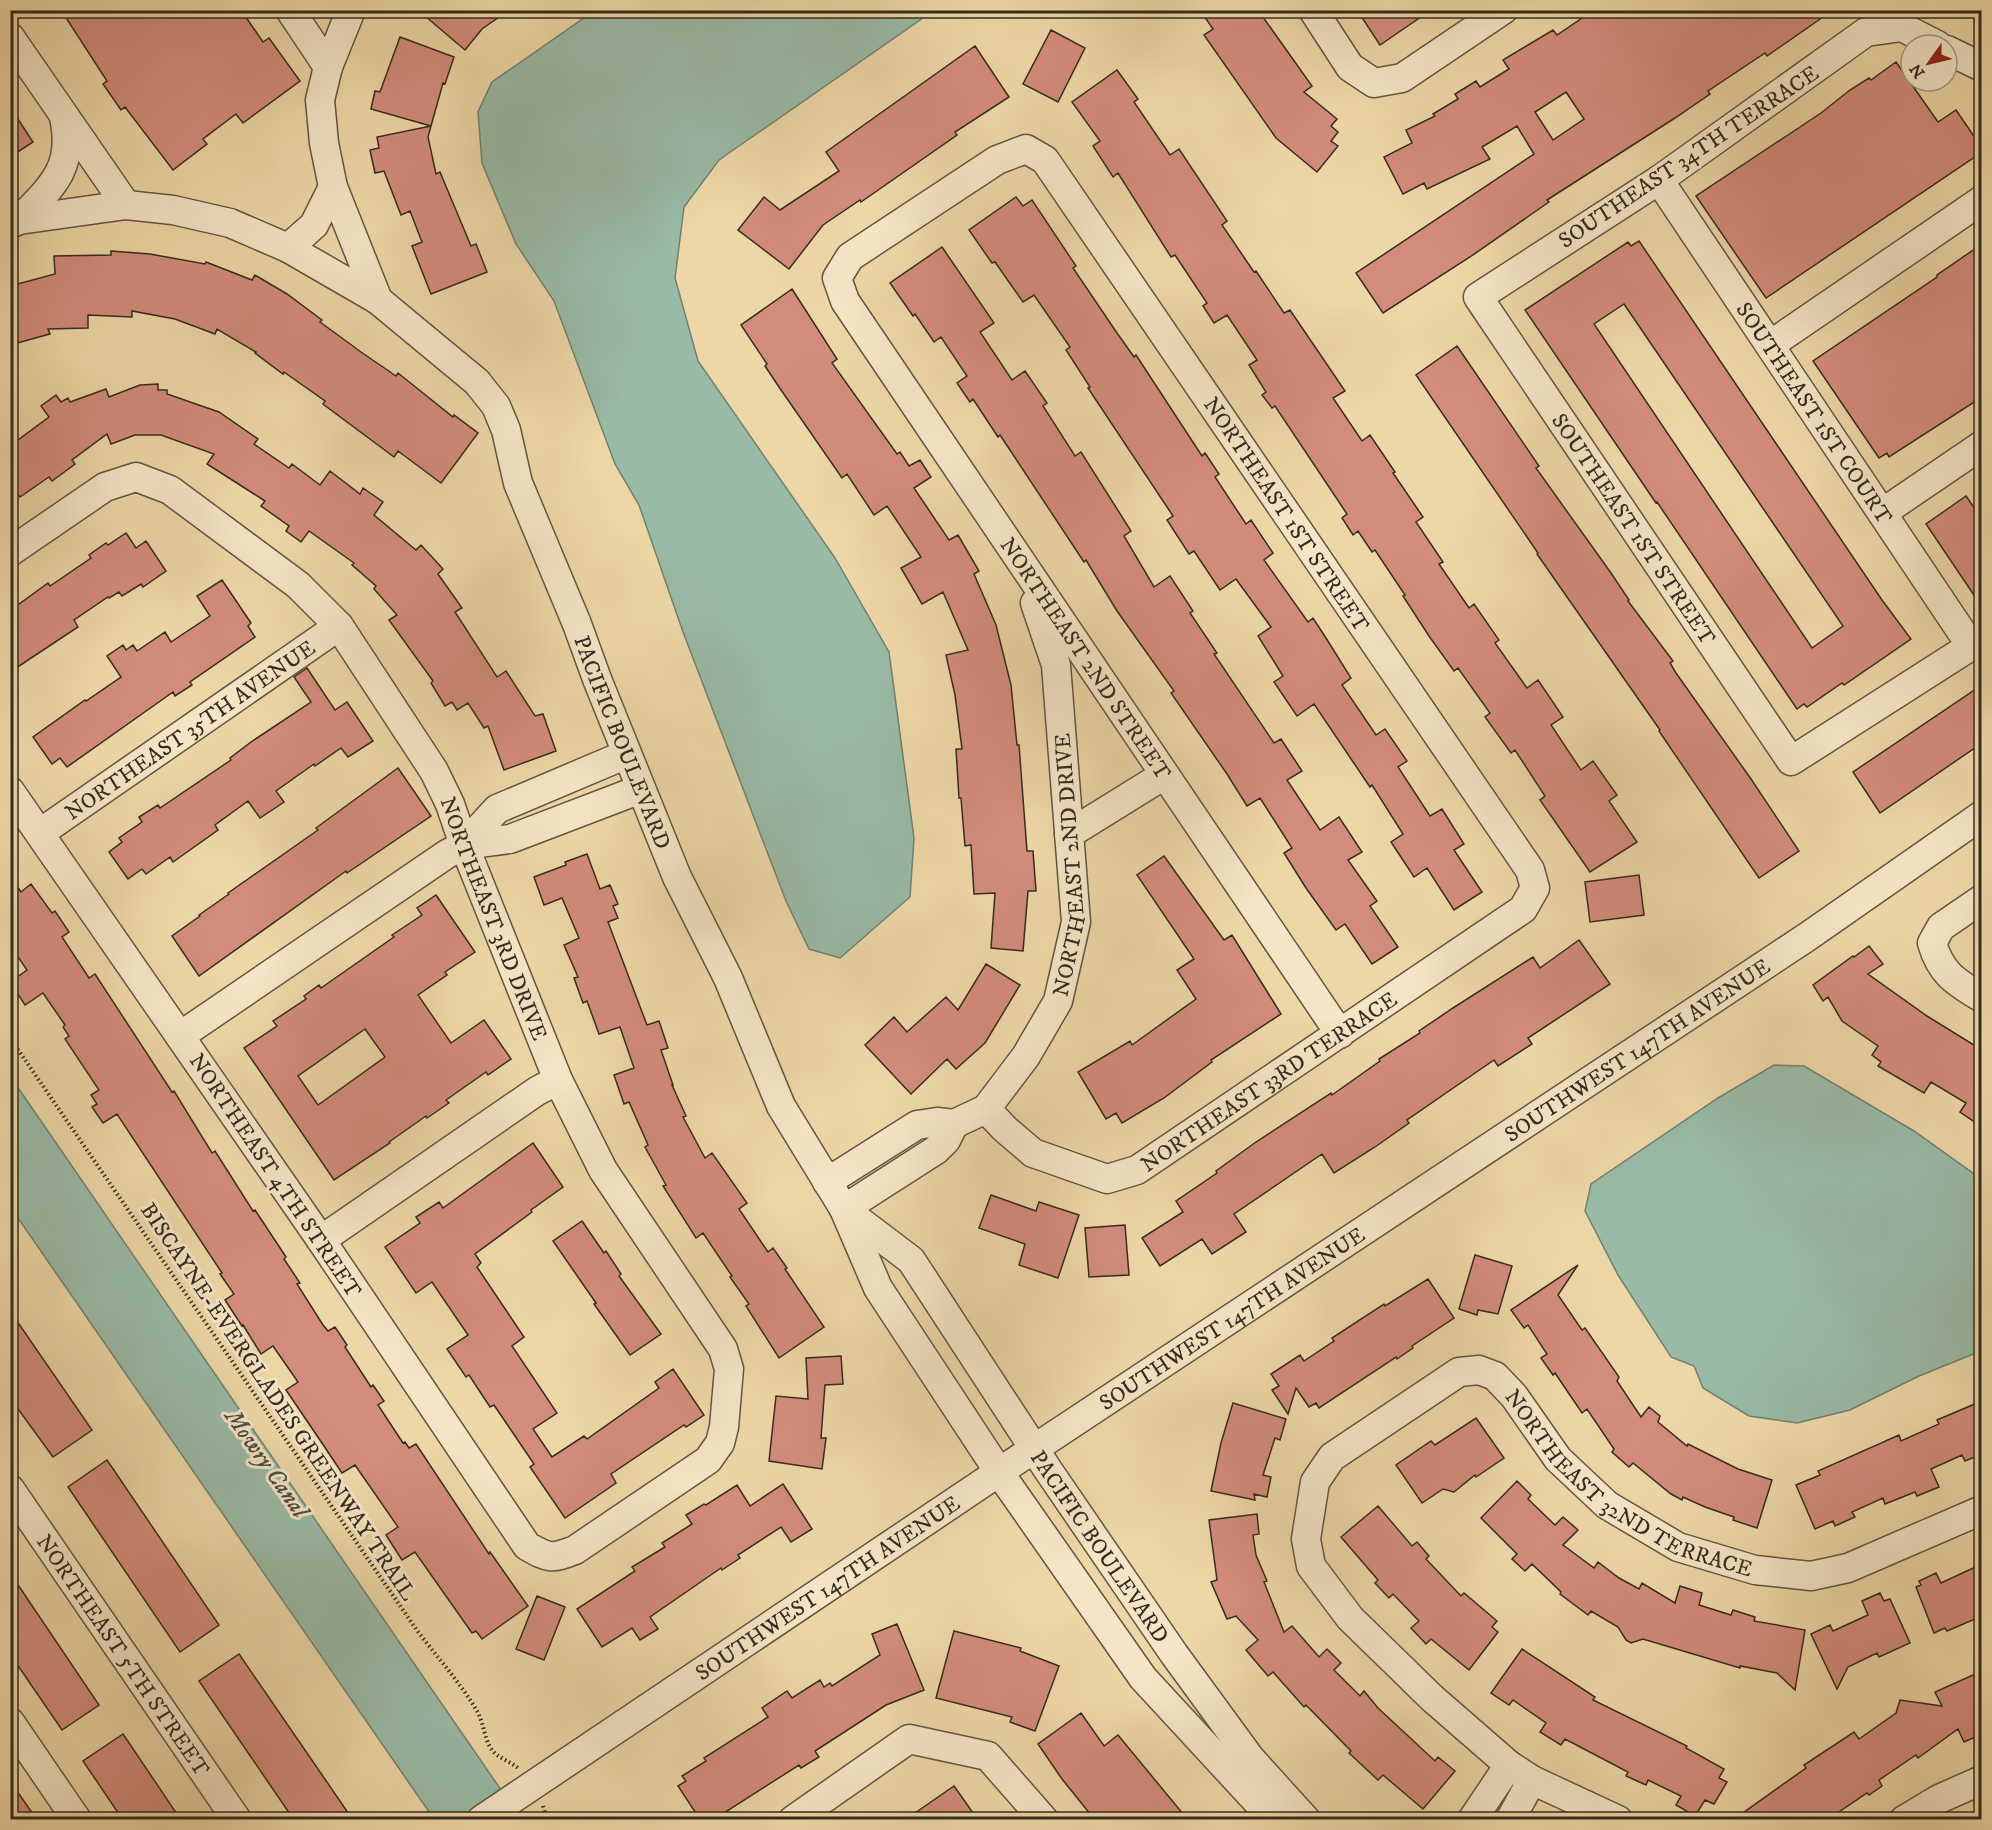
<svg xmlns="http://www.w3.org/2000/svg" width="1992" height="1830" font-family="'IM FELL DW Pica',serif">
	<rect width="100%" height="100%" fill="#eed7a7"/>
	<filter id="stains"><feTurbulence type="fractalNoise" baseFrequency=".00333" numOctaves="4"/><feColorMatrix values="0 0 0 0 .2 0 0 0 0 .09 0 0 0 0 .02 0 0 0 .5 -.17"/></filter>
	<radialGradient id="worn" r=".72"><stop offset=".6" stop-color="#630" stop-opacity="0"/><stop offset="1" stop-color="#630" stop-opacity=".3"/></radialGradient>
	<path fill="#99baa6" stroke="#718170" stroke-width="1.5" d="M594,11H933L719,160L684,207L675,278L698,361L835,558L889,652L914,838L910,897L840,958L809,949L786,901L683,632L639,505L615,464L554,301L516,244L482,163L478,112L492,82Z
		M1774,1065L1804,1066L1914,1131L1981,1179V1351L1919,1376L1850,1410L1797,1423L1749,1416L1703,1388L1694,1366L1671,1357L1618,1275L1585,1211L1591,1184L1718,1098Z
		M10,1076L521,1819H434L11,1208Z"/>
	<path fill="#d38c7b" stroke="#342b1f" stroke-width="1.5" fill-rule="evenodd" d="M61,10H241L263,42L269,38L300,81L243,123L236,114L203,139L207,144L173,170L125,107L121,110L103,84L107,81Z
		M418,10H509L482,29L465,50Z
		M1200,10H1258L1312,86L1304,92L1337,119L1331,126L1338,132L1331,141L1338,146L1317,172L1276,138L1204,35L1213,29Z
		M1357,10H1431L1380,45Z
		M1594,10H1833L1767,56L1765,53L1708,91L1710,94L1675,118L1547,200L1549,202L1470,257L1383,313L1356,273L1534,154L1517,126L1482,147L1490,159L1427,189L1424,183L1403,194L1384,157L1412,143L1406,130L1435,116L1433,114L1458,99L1455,94L1476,81L1480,87L1509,69L1503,60L1553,30L1557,35ZM1566,92L1584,119L1553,140L1535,112Z
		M1051,30L1085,48L1058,102L1023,84Z
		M400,37L454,57L445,84L443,83L431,126L371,109L375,91L380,92Z
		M975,46L1009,97L955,132L957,135L861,202L860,200L823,225L789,269L738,230L764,197L780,210L839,171L826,152Z
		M1896,62L1938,122L1956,110L1982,148V152L1766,298L1696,196L1821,113L1850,90L1869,78L1871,80Z
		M1117,70L1138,99L1134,102L1170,155L1179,149L1227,221L1222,225L1254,272L1256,271L1284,313L1290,310L1345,391L1333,398L1362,441L1370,435L1395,472L1393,473L1423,517L1416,522L1443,562L1439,564L1469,608L1474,604L1499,640L1495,643L1527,688L1538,680L1563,717L1551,725L1581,770L1593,761L1617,795L1609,801L1637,842L1590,872L1540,800L1545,796L1515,750L1511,753L1485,717L1490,713L1458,668L1454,671L1429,636L1403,596L1405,595L1375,550L1372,552L1358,531L1353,535L1342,518L1347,514L1275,406L1272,408L1262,395L1266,392L1249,365L1257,360L1227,315L1214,323L1203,306L1207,303L1175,255L1171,257L1118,173L1113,177L1093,146L1100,141L1072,102Z
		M10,107L33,142L10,157Z
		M431,126L428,137L436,174L440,172L471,246L476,244L487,272L431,294L412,246L422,242L410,211L401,215L384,171L375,173L370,150L379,148L377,137Z
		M1016,197L1023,206L1032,200L1076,266L1073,268L1117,333L1134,357L1136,355L1202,456L1205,453L1219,474L1215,477L1246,524L1251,520L1273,553L1264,560L1308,622L1313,618L1326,638L1351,678L1342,685L1376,735L1385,729L1407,761L1398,767L1430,816L1442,809L1464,844L1454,850L1482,892L1454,910L1427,868L1414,877L1391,842L1403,834L1372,785L1370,787L1314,704L1297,716L1274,682L1283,676L1258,636L1271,627L1236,579L1220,590L1194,551L1189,554L1167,520L1173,516L1088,388L1090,387L1066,350L1070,347L1034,295L1023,302L995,262L992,263L969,230Z
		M1639,241L1882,600L1911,639L1844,685L1842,683L1807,707L1804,704L1797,709L1657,502L1656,503L1525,310L1628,242L1631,246ZM1624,304L1843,626L1812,648L1594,324Z
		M1982,244V397L1889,457L1887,453L1879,458L1813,361L1937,277V275Z
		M942,247L994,323L980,332L1012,380L1025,371L1047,403L1043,406L1075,456L1081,452L1131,531L1124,536L1154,587L1170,576L1193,611L1190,613L1217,653L1214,654L1274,743L1281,739L1302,771L1287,780L1320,830L1339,817L1362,852L1348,860L1377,901L1370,906L1398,947L1372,964L1345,924L1336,930L1306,888L1284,853L1292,848L1260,798L1247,806L1227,774L1171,693L1174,691L1117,611L1086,560L1084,562L1000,435L998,437L973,399L970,402L957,383L967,376L941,337L934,342L915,314L913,316L890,283Z
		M111,251L150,254L205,264L206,262L252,280L255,275L287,294L322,320L320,322L361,352L396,376L398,373L453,417L454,415L478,433L441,483L398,451L394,457L323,404L325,401L284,372L283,374L255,353L256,352L217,329L215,334L175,319L132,311V317L88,315V328L48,329L50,334L10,345V286L55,274L54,256L111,255Z
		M792,289L837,359L832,363L897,454L900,452L909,466L920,460L931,477L914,488L949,540L958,535L979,571L974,574L996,625L1011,685L1017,745H1019L1027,851H1033L1036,891H1028L1023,951L991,948L995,893L974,894L971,845L965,846L961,798H959L956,749H962L955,695L946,655L968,650L943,592L922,604L901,568L921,557L887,506L874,515L847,474L842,478L779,387L765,366L767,364L741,325Z
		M1457,346L1539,466L1536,468L1611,573L1629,600L1628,601L1673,661L1670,663L1676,673L1751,779L1799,851L1759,878L1659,731L1660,730L1537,554L1538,553L1416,375Z
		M158,384V390H167V394L219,412L258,439L254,444L289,468L292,464L320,485L330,471L360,494L363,488L383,502L374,515L416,550L421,545L443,569L438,574L462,608L455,612L497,677L506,671L535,716L543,714L556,751L504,770L488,726L484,728L468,703L457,710L452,702L445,706L431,683L433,681L389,620L397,615L374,589L376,586L352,565L354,563L309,531L301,542L286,531L289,526L261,506L265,501L207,464L214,454L161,435H135L111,444L107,434L72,460L75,464L52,481L49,477L20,497L10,484V446L49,417L41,406L56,395L61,402L68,398L70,402L106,389L109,397L140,385Z
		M1966,496L1982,519V607L1926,524Z
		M126,533L136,548L146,541L166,571L143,587L141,584L122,596L119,592L109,598L108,597L74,620L78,627L10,672L11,610L48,583L50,586L91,558L89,555L106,543L108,545Z
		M222,580L251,623L248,626L255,637L190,682L192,685L175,696L173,692L67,767L60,758L52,764L33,737L85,700L86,701L121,677L107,656L123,645L126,650L133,645L137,651L165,632L171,642L210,616L197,596Z
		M307,668L335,710L347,702L373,741L348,757L341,748L315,766L314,764L276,791L284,802L260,818L248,801L215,825L218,830L173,862L170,857L146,874L142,869L128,879L109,852L122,842L119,838L142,822L139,817L158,805L160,808L231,760L230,758L251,742L311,702L294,677Z
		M1982,685V743L1880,813L1853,772Z
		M398,768L431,816L347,873L346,871L199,976L172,936L200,916L199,915L229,894L228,893L318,830L316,828Z
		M587,854L600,889L610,885L618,904L613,906L618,918L608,922L647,1025L659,1021L668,1048L661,1050L673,1085H672L686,1116L683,1117L705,1158L712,1153L747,1203L739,1209L768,1252L773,1248L787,1268L785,1269L824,1327L779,1358L746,1306L749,1304L730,1277L732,1276L703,1233L696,1238L663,1186L666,1185L645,1147L648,1145L629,1102L624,1104L614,1075L634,1068L620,1027L599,1034L587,1001L583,1003L574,978L578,977L564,945L579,938L562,898L544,905L534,877L566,865L565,862Z
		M1164,856L1224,940L1232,935L1281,1014L1211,1060L1212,1062L1164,1098L1122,1123L1116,1113L1106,1119L1078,1072L1130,1041L1132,1045L1196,999L1177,970L1194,959L1137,875Z
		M1639,875L1644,915L1590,922L1585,882Z
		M10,876L21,892L31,884L52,913L55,911L69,932L62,937L89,978L95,974L172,1092L174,1091L212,1153L215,1151L253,1211L255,1210L286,1257L284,1259L300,1283L297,1284L323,1325L328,1331L335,1327L347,1345L345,1347L371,1387L373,1385L384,1401L378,1405L403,1443L405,1442L409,1448L416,1444L489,1554L490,1552L528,1606L482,1639L476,1631L472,1633L415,1552L402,1560L386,1535L398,1527L355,1465L342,1473L324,1446L286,1390L298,1382L273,1346L261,1354L243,1325L242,1326L225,1300L234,1294L220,1274L222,1273L117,1114L103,1123L92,1107L97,1104L91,1095L99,1090L65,1039L69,1036L63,1027L65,1025L43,993L25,1005L10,982L27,970L10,945Z
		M436,895L475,952L445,972L447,975L418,995L451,1043L484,1020L511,1059L488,1075L486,1072L446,1100L449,1103L427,1118L426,1116L389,1142L390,1143L334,1180L244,1048L277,1026L273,1021L306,999L304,996L319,985L321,988L394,937L392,935L422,915L417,908ZM365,1029L385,1057L318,1105L298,1076Z
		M1579,940L1610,984L1528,1038L1532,1044L1498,1066L1494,1060L1407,1120L1409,1123L1375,1147L1334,1173L1322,1154L1234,1214L1246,1232L1212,1254L1202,1239L1160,1266L1142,1238L1183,1212L1176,1201L1217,1173L1216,1171L1256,1142L1331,1093L1332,1095L1380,1061L1379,1059L1420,1033L1419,1031L1453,1008L1533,957L1540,968Z
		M1869,946L1883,964L1868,974L1927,1016L1982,1050V1127L1960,1112L1966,1103L1931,1082L1924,1093L1878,1066L1881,1062L1872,1055L1878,1046L1842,1021L1828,997L1823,1001L1813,985L1853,956L1854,957Z
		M986,964L1020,985L985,1043L956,1069L947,1059L911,1094L865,1045L894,1017L907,1032L946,997L958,1010Z
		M533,1143L563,1187L531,1210L532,1212L475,1254L481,1263L477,1267L524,1337L512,1346L557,1413L533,1429L552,1457L584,1436L587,1439L659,1388L655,1382L673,1369L704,1415L686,1427L684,1425L611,1474L616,1483L565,1518L530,1467L534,1464L494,1405L490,1407L469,1375L466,1377L447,1349L468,1335L432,1282L416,1293L385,1247L420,1223L416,1217L439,1202L443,1208Z
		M991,1195L1036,1211L1039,1202L1079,1215L1058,1278L1019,1265L1025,1244L979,1228Z
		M582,1221L604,1253L606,1251L621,1274L619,1276L661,1334L630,1355L594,1304L596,1303L553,1241Z
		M1125,1225L1129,1275L1089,1277L1085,1228Z
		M1475,1255L1512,1266L1498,1314L1478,1310L1477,1315L1459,1309Z
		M1578,1265L1558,1295L1582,1330L1585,1328L1619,1377L1617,1381L1641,1417L1649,1407L1660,1416L1658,1422L1687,1446L1688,1444L1738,1469L1772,1480L1757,1528L1733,1520L1734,1517L1705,1507L1683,1497L1682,1500L1671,1494L1633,1463L1629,1467L1612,1452L1614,1449L1587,1409L1582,1413L1555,1373L1553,1375L1541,1358L1547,1354L1528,1325L1524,1328L1511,1310Z
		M1428,1279L1454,1318L1412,1346L1413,1348L1397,1359L1396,1357L1319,1408L1316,1403L1309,1407L1296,1388L1288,1414L1272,1390L1279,1386L1271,1374L1300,1355L1304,1361L1334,1341L1332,1338L1384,1304L1385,1306Z
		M10,1311L92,1430L53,1457L10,1398Z
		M841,1356L843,1384L825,1385L821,1438H826L822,1469L769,1461L776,1396L808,1399L806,1358Z
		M1982,1401V1454L1965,1461L1962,1455L1931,1469L1939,1487L1917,1496L1915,1492L1885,1504L1883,1498L1852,1512L1855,1517L1835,1526L1833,1521L1815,1529L1796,1485L1820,1475L1818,1471L1899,1435L1901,1441L1939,1424L1937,1420Z
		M1233,1403L1286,1419L1280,1440L1275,1438L1263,1475L1271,1477L1267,1497L1254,1494L1255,1500L1211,1491L1221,1443Z
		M1476,1418L1504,1458L1476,1477L1475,1475L1454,1492L1443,1489L1422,1503L1396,1465L1431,1441L1435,1445Z
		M107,1460L219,1625L180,1652L68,1487Z
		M1517,1481L1531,1495L1528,1499L1555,1525L1563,1517L1578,1530L1563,1545L1594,1568L1598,1562L1619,1578L1639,1589L1642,1583L1675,1603L1680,1586L1702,1593L1699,1605L1731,1615L1733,1610L1755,1617L1754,1621L1805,1630L1795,1690L1777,1673L1740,1666V1668L1643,1639L1631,1643L1626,1640L1618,1627L1591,1611L1588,1615L1560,1594L1561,1592L1532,1564L1525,1571L1512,1559L1517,1554L1481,1518Z
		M783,1484L812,1529L791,1542L781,1527L738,1555L740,1558L722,1570L721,1568L650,1617L658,1629L640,1640L632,1628L602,1647L577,1609L635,1571L632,1567L665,1547L662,1543L692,1524L686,1515L704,1504L706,1505L737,1485L750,1506Z
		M1378,1506L1412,1546L1417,1542L1429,1556L1426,1559L1461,1596L1464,1593L1497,1621L1492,1627L1498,1632L1469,1670L1431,1639L1426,1644L1411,1628L1419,1621L1393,1594L1389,1598L1375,1583L1378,1580L1341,1537Z
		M1257,1514L1259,1534L1253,1535L1256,1555L1267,1581L1264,1582L1284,1632L1292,1626L1319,1657L1327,1649L1341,1663L1334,1670L1360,1696L1364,1691L1378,1708L1435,1761L1438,1757L1455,1771L1423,1809L1383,1775L1378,1780L1349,1753L1351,1751L1306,1705L1304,1707L1273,1672L1268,1676L1246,1650L1258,1640L1236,1616L1227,1619L1211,1582L1217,1580L1209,1520Z
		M1982,1564V1616L1947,1631L1945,1628L1934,1633L1916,1587L1921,1585L1919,1581L1936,1573L1941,1583Z
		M10,1573L99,1705L62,1730L10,1654Z
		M1880,1593L1884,1601L1890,1599L1910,1643L1879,1657L1877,1653L1848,1667L1837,1689L1811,1634L1830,1625L1833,1631L1868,1615L1862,1601Z
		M537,1596L565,1607L544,1660L516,1649Z
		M897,1624L924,1690L886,1705L815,1751L819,1757L801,1768L799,1765L713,1820H711L706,1813L699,1818L678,1786L686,1781L682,1776L706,1761L704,1758L768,1717L762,1708L787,1691L792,1698L820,1680L824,1687L830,1683L832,1686L880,1655L872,1634Z
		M954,1631L1021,1648L1020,1651L1059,1666L1035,1731L1010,1722L1012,1717L936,1698Z
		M1522,1649L1595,1697L1593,1700L1687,1746L1686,1748L1724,1769L1719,1778L1727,1782L1714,1804L1705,1800L1695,1816L1676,1805L1681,1796L1648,1780L1646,1785L1626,1776L1628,1772L1565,1739L1561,1745L1540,1732L1546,1723L1513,1700L1509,1705L1491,1693Z
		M239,1654L353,1820H294L199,1681Z
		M1982,1671V1734L1964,1742L1958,1729L1918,1758L1916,1755L1879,1780L1882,1786L1869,1795L1867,1793L1827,1820H1733L1806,1768L1804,1765L1854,1732L1859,1739L1896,1713L1900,1700L1942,1706L1935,1692Z
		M1081,1713L1104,1746L1118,1735L1188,1820H1095L1062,1779L1038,1744Z
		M123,1734L181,1820H123L83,1761Z
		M10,1781L37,1820H10Z
		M954,1786L978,1820H905Z"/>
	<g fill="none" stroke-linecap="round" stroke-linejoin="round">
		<g stroke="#625641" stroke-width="31">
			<g id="minor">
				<path d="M290,10L328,67"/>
				<path d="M1313,10L1350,67L1374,83L1402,78L1503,10"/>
				<path d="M10,37L126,205"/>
				<path id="s1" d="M1937,45L1902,27L1866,32L1659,180L1478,297L1791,761L1982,639"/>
				<path d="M1947,50L1982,67"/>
				<path id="s2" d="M1659,180L1971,646"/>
				<path d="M19,220C53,186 75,167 64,117"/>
				<path d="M10,224L19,220L126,205L173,210L230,223L288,248L378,300L333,187L324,143L320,100L328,67L351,10"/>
				<path d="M288,248L314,225L333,187"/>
				<path id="s3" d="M378,300L477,382L496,406L506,430L518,483L577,624L597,679L677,877L728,978L781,1106L844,1209L878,1288L999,1472L1143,1678L1264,1809L1281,1820"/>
				<path d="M1770,345L1982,200"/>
				<path d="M1882,513L1982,445"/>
				<path id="s4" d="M10,552L105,487L136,477L170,490L298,585L339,626L434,771L450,804L464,845L558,1080L603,1170L723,1349L729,1369L724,1427L720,1443L708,1460L575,1550C551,1559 550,1559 527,1546L321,1240L10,791"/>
				<path id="s5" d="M40,833L339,626"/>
				<path d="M1069,834L1164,775"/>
				<path d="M464,845L497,809L627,754"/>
				<path d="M1982,899L1941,927L1932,943C1941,974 1956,982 1982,998"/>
				<path d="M180,1036L447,854L464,845L510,839L641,789"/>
				<path id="s6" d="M986,1109L1005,1129L1033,1153L1107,1179L1137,1170L1523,909L1535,888L1530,870L1045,160L1026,149L997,160L850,257L837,278L845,301L1340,1034"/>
				<path id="s7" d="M827,1182L917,1125L937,1122L954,1124L986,1109L1026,1056L1058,1001L1076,922L1056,665L1035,603"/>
				<path d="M844,1209L936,1150L946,1140L954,1124"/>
				<path id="s8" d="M845,1210L911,1260L1048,1470L1174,1654L1250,1758L1306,1820"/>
				<path d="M321,1240L537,1091L558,1080"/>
				<path id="s9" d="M10,1489L237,1820"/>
				<path d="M10,1722L77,1820"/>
				<path id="s10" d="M481,1820L999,1472L1807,937L1982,815"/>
				<path d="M793,1820L909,1739L988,1756L1044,1820"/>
				<path d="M1472,1820L1509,1765"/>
				<path d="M1510,1820L1532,1780"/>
				<path id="s11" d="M1618,1820L1532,1780L1509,1765L1432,1698L1350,1618L1311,1566L1306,1539L1315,1482L1332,1457L1459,1372L1479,1370L1495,1376L1514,1396L1558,1459L1607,1505L1678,1547L1755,1570L1811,1576L1848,1568L1982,1510"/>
				<path d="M1904,1820L1939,1799L1982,1780"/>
			</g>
		</g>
		<path stroke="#342b1f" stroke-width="4" stroke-dasharray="1.5 3" stroke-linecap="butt" d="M10,1038L416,1629C436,1656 460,1682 477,1711C484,1723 484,1739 492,1750C498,1758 510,1761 518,1768
			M543,1806L547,1820"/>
		<use href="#minor" stroke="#f4e5c6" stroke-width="28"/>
	</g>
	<g text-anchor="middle" stroke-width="6" stroke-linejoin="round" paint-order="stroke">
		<g font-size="22" fill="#342b1f" stroke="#f4e5c6">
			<text transform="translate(1688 156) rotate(-34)" y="8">SOUTHEAST 34TH TERRACE</text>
			<text dy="8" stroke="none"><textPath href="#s2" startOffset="280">SOUTHEAST 1ST COURT</textPath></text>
			<text transform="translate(1287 514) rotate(56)" y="8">NORTHEAST 1ST STREET</text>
			<text dy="8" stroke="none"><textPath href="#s1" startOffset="825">SOUTHEAST 1ST STREET</textPath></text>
			<text dy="8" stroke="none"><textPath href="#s6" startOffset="2252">NORTHEAST 2ND STREET</textPath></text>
			<text dy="8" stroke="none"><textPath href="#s5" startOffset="182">NORTHEAST 35TH AVENUE</textPath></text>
			<text dy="8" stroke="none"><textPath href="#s3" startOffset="519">PACIFIC BOULEVARD</textPath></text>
			<text dy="8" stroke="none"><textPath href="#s7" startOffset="447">NORTHEAST 2ND DRIVE</textPath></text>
			<text dy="8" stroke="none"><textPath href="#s4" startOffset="734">NORTHEAST 3RD DRIVE</textPath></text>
			<text dy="8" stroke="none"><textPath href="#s10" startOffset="1389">SOUTHWEST 147TH AVENUE</textPath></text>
			<text dy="8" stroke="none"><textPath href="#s6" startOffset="333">NORTHEAST 33RD TERRACE</textPath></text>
			<text transform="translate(276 1175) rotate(56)" y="8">NORTHEAST 4TH STREET</text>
			<text dy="8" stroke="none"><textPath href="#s10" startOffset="903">SOUTHWEST 147TH AVENUE</textPath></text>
			<text transform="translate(279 1401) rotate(56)" y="8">BISCAYNE-EVERGLADES GREENWAY TRAIL</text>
			<text dy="8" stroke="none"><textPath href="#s11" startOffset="886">NORTHEAST 32ND TERRACE</textPath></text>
			<text dy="8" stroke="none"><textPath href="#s8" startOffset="426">PACIFIC BOULEVARD</textPath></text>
			<text dy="8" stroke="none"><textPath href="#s10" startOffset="417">SOUTHWEST 147TH AVENUE</textPath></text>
			<text dy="8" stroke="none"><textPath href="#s9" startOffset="201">NORTHEAST 5TH STREET</textPath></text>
		</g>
		<g font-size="24" font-style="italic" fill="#4d4f41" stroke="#f4e5c6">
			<text transform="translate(267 1463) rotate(55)" y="8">Mowry Canal</text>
		</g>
	</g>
	<rect width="1992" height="1830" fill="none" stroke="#eed7a7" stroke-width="36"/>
	<rect x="12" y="12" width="1968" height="1806" fill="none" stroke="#342b1f" stroke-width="3"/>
	<rect x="18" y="18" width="1956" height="1794" fill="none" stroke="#342b1f" stroke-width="1.5"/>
	<g transform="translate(1929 63) rotate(236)"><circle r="28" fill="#f4e5c6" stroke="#a79b83" stroke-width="1.5"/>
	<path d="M0-4.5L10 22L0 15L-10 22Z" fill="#8f2418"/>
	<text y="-9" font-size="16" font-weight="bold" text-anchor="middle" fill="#342b1f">N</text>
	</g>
	<rect width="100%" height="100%" filter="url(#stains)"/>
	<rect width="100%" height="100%" fill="url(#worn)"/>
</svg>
